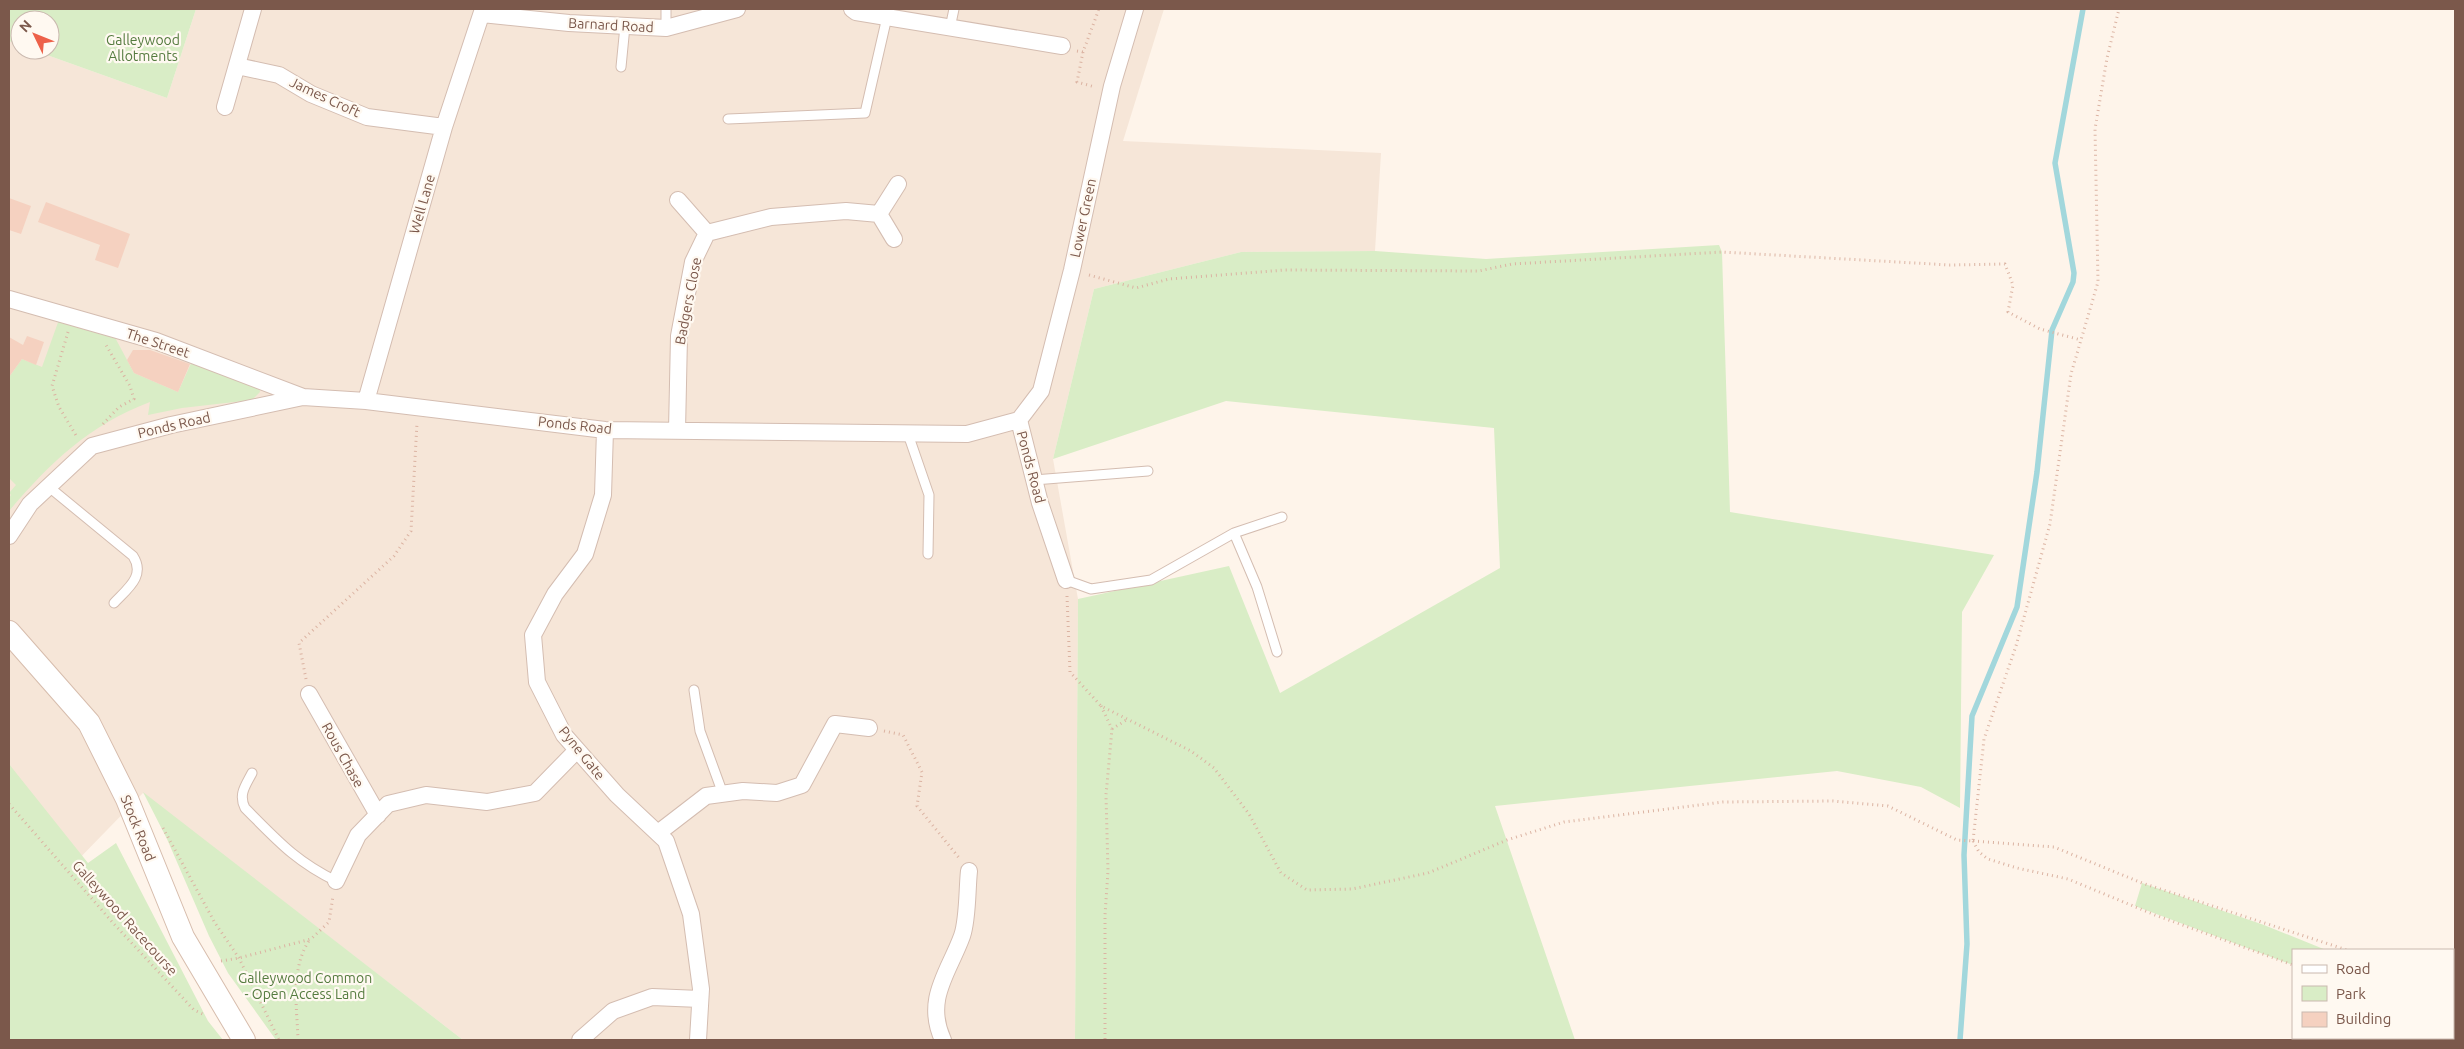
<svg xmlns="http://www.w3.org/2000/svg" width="2464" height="1049" font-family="Ubuntu,sans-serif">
	<rect width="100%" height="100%" fill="#fef4ea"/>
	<path fill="#f6e6d8" d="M196,9H1164L1123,141L1381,153L1375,251L1241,252L1094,289L1053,459L1078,599L1075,1040H463L143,793L72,866L9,802V41L20,45V50H33L167,98Z"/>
	<path fill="#d9edc6" d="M9,9H196L167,98L33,50H50V20H20V45L9,41Z
		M1719,245L1722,252L1730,512L1994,555L1962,612L1960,808L1921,787L1837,771L1495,806L1575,1040H1075L1078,599L1229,566L1280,693L1500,568L1494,428L1226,401L1053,459L1094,289L1241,252L1375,251L1486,259Z
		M61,314L111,330L134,373L178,392L193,359L259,386L260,392L252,400L182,408L148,415L150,402C89,425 51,462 9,511V498L11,495L9,493L16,485L9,478V377L22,359L42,367Z
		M9,764L88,863L116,843L208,1021L223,1040H9Z
		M143,792L463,1040H276L228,973L209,936L167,839Z
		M2142,883L2264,925L2326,950H2293V965L2135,906Z"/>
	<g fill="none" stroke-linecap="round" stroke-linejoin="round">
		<path stroke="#a2d7dc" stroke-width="5.5" d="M1960,1040L1967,944L1964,855L1972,716L2017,607L2037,472L2052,330L2073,282L2074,273L2055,163L2083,9"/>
	</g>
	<path fill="#f5d1c0" d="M9,198L31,206L21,234L9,230Z
		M46,202L130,234L118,268L95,260L100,245L38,222Z
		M27,336L44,342L36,365L22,359L9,377V337L23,345Z
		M133,350H150L190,364L178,392L134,373L127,360Z"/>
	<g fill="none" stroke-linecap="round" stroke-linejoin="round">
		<g stroke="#d4bdb1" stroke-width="11">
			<path id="service" d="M666,28V9
				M950,28L954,9
				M621,67L625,26
				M728,119L865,113L887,17
				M908,434L929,495L928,554
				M1034,480L1148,471
				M49,487L133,556C146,576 127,589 114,603
				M1234,533L1282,517
				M1066,580L1091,589L1151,580L1234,533L1257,587L1277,652
				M694,690L700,731L723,794
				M252,773C246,785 238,794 245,808C277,840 295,861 336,881"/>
		</g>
		<g stroke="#d4bdb1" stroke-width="18">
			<path id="minor" d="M852,9L856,12L1062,46
				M482,14L569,23L666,28L737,9
				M237,66L279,75L311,94L367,117L444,127
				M225,107L253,9
				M707,233L771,217L846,211L879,214
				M894,239L879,214L898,184
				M9,299L156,341L303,397
				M366,401L444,127L483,9
				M1019,420L1041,391L1072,270L1112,86L1135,9
				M605,430L603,495L585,554L555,594L533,635L537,682L564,735L617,795L666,841L691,914L701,989L698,1040
				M677,431L679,336L693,262L707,233L678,200
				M9,536L30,504L92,446L171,425L303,397L366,401L605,430L967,434L1019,420L1040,503L1066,580
				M309,694L378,815
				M658,833L706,796L743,791L777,793L802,785L835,724L869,728
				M336,881L358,835L388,804L426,795L487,802L535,793L577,750
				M580,1040L613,1011L652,997L700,999
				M943,1040C924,999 949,972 962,936C968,919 967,889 969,871"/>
		</g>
		<g stroke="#d7bdad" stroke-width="24">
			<path id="secondary" d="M9,632L89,723L127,799L183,937L244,1040"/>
		</g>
		<path stroke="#dbb3a2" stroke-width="3" stroke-dasharray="1 4" stroke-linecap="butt" d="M1077,51L1083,52L1099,9
			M1083,52L1077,82L1095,87
			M1089,275L1136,288L1169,279L1285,270L1479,271L1512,264L1722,252L1950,265L2005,264L2013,285L2008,312L2040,329L2081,340
			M68,332L52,386L59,407L77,437
			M103,424L119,407L134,399L130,386L106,345
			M1067,596L1070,672L1101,706L1191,751L1214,768L1249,814L1281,873L1307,890L1352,889L1428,873L1507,840L1564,822L1723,802L1833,801L1888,806L1957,840L1973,841L1984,739L2016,646L2050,524L2071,374L2098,282L2095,129L2107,58L2119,9
			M306,679L299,643L394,556L411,531L417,423
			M1101,706L1112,729L1106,795L1108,871L1105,915V1040
			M1112,729L1128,719
			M884,731L903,735L922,772L917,806L960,859
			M9,804L114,924L194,1010L205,1015
			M163,828L215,923L239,958L279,1040
			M1973,841L2054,847L2142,883L2347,950
			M1973,841L1979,852L1988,859L2017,868L2068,879L2155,915L2293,965
			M221,961L239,958L311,939L329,922L333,896
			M2453,983L2455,984
			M2453,1031L2455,1032
			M298,1040C297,1006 290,969 310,939"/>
		<use href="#service" stroke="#fff" stroke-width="9"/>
		<use href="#minor" stroke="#fff" stroke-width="16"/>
		<use href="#secondary" stroke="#fff" stroke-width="22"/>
	</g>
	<g text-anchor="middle" stroke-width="4.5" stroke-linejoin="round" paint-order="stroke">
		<g font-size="14" fill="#7b584b" stroke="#fff9f1">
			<text transform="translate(611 25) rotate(3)" y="5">Barnard Road</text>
			<text transform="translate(325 97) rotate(25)" y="5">James Croft</text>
			<text transform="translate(422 204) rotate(-74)" y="5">Well Lane</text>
			<text transform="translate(1083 218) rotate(-78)" y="5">Lower Green</text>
			<text transform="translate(688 301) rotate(-79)" y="5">Badgers Close</text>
			<text transform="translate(158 343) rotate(18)" y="5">The Street</text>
			<text transform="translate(174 425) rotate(-13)" y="5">Ponds Road</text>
			<text transform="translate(575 425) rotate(6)" y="5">Ponds Road</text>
			<text transform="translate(1031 467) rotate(75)" y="5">Ponds Road</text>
			<text transform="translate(582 753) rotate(51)" y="5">Pyne Gate</text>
			<text transform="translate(343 755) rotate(61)" y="5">Rous Chase</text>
			<text transform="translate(138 828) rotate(68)" y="5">Stock Road</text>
			<text transform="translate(125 918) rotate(48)" y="5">Galleywood Racecourse</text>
		</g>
		<g font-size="14" fill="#557b3f" stroke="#fff9f1">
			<text x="143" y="45">Galleywood<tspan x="143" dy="16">Allotments</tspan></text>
			<text x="305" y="983">Galleywood Common<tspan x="305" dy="16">- Open Access Land</tspan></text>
		</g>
	</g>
	<rect width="2464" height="1049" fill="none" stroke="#7b584b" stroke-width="20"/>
	<rect x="2292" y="949" width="162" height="90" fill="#fff9f1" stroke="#cab9af"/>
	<rect x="2302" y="965" width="25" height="8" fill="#ffffff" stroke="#cab9af"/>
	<text x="2336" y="974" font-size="15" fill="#7b584b">Road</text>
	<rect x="2302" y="986" width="25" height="15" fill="#d9edc6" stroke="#cab9af"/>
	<text x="2336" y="999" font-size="15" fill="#7b584b">Park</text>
	<rect x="2302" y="1012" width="25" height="15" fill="#f5d1c0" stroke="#cab9af"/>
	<text x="2336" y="1024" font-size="15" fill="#7b584b">Building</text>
	<g transform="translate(35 35) rotate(313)"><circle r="24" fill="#fff9f1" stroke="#cab9af"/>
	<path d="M0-4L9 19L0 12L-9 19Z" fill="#ed6149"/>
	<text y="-8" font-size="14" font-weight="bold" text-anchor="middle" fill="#7b584b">N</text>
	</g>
</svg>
